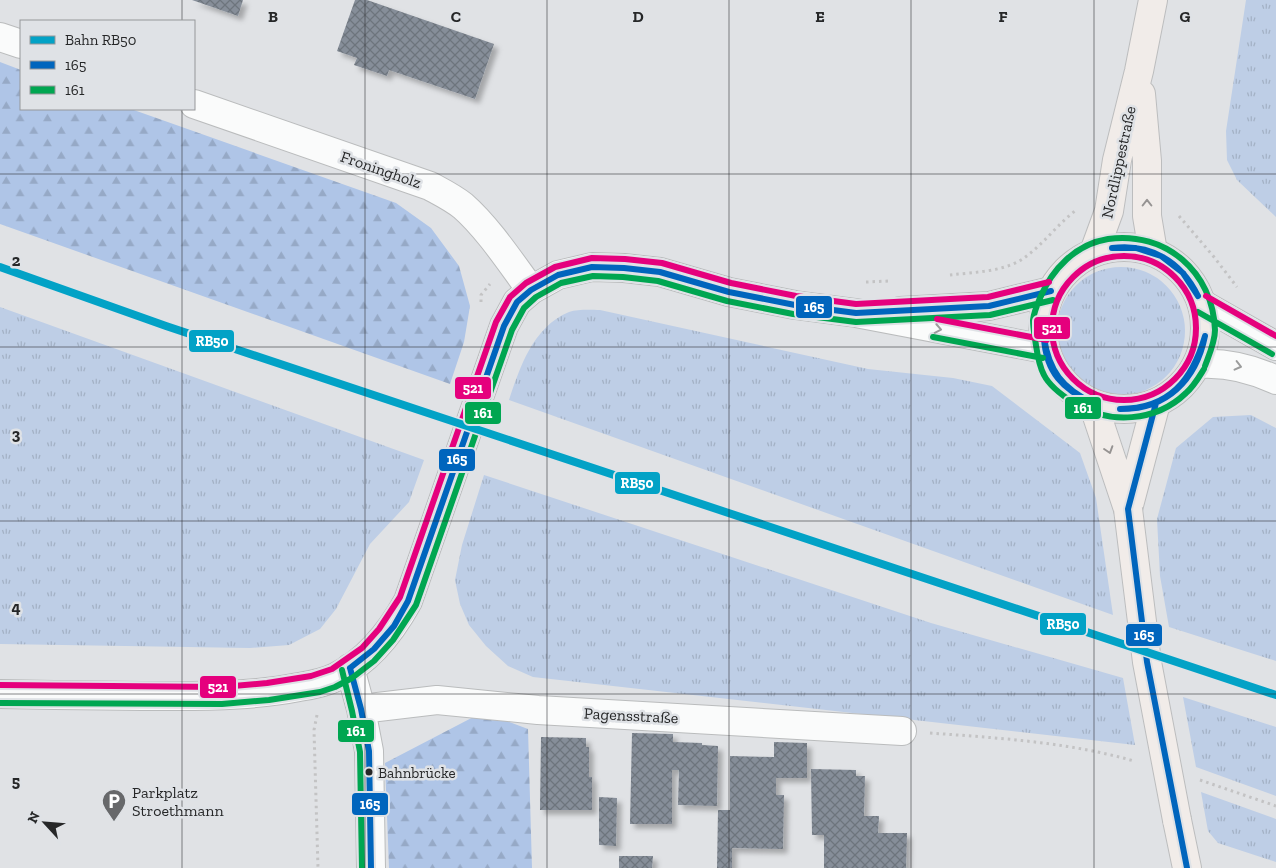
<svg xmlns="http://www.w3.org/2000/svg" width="1276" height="868" font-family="'Zilla Slab',serif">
	<defs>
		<pattern id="grass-tufts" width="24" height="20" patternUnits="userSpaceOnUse" patternTransform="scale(1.25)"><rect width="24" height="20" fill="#becee6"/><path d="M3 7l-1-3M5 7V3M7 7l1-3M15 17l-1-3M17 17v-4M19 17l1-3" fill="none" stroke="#a3b1c5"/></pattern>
		<pattern id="forest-firs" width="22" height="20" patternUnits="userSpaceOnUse" patternTransform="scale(1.25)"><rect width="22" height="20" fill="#afc5e7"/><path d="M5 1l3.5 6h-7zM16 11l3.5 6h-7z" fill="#96a9c6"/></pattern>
		<pattern id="building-cross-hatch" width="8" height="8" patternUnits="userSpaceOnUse" patternTransform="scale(1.25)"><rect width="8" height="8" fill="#868e99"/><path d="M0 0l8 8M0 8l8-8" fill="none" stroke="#6d747d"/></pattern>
		<filter id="shadow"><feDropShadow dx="4.5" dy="4.5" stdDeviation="2.5" flood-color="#0004"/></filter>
	</defs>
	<rect width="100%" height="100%" fill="#e0e2e5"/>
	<path fill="url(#grass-tufts)" d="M1246,0H1276V217L1237,180L1227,160L1226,131Z
		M1057 331a64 64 0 1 1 128 0a64 64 0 1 1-128 0Z
		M0,307L424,460L409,502L370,544L336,609L320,629L289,645L250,648L0,644Z
		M600,310L868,369L953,378L992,386L1080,453L1096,498L1113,615L509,400C520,367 533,327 569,312C578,309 591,310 600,310Z
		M1251,415L1276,428V661L1169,627L1160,576L1157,519L1176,448L1213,417Z
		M484,475L931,623L1123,678L1135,745L533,677L508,666L486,646L469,625L460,604L455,580L462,545Z
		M1183,697L1276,727V796L1196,767Z
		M1201,792L1276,819V862L1218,843L1208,831Z"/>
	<path fill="url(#forest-firs)" d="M0,62L21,70V109H131L396,203L431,228L459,266L470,306L464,342L450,384L0,224Z
		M483,712L528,729L532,868H389L385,763Z"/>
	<path fill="url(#building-cross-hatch)" filter="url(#shadow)" d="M192,0H243L238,16Z
		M355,0H367L494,44L475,99L389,70L387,76L354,65L357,58L337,51Z
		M632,733L673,734V742L702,743V745L718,746L717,806L678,805L679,770H672V824H630Z
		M541,737L586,738V747H589V777H592V810H540Z
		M774,742L807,743V778H776V795H784L783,849L732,848V868H717L718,810H730V756L774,757Z
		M811,769L856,770V776H865L864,816H879L878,833H907L906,868H824V835H812Z
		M599,797L617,798L616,846L599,845Z
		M619,856H653L652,868H619Z"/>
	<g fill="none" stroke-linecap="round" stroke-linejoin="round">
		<g stroke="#babcbd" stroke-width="30">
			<path id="minor" d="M0,37L21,44
				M194,104L430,186C441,192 453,198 463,206C488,228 511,263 531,290
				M1202,304L1276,346
				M900,311L989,306L1051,291
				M1197,364C1225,362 1251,368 1276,380
				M350,668L361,709L369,751L371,868
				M0,694C58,695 116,696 175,696C217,696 258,695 299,687C312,685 324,683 336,677C368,661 391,632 408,601L504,326L517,302L531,290L558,275L592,267L624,268L660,272L729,292L795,305L856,313L1045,349
				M361,709L437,700L538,710L902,731"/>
		</g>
		<g stroke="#bcbdbe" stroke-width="30">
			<path id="major" d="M1141,94L1147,161V216L1153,252
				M1043 328a81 81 0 1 1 162 0a81 81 0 1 1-162 0Z
				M1094,252L1109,211L1117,160L1139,71L1153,0
				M1093,404L1128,509
				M1128,509L1156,403
				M1177,820L1187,868"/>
		</g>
		<path stroke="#c3c3c4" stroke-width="3" stroke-dasharray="2.5 4" stroke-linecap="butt" d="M1179,216L1214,257L1237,287
			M950,275C975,272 1008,272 1028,255C1045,242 1058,224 1075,211
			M866,282L889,281
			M481,302V295L490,284
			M317,715L314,730L318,868
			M930,733C998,738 1068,742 1134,761
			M1200,780L1276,806"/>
		<use href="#minor" stroke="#fafbfb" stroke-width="28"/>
		<use href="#major" stroke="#f1ece9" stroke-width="28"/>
		<g stroke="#bcbdbe" stroke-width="30" stroke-linecap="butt">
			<path id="major-bridge" d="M1128,509L1147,662L1177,820"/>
		</g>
		<use href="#major-bridge" stroke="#f1ece9" stroke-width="28"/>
		<g stroke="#dfe2e6" stroke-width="10">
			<path id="bus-1" d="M1112,248C1150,243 1181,261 1198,296
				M1112,248H1136L1161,256L1183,273L1198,296
				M1044,338C1049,371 1062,388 1093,403
				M1044,338C1046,372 1063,390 1093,403
				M1156,403L1128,509L1147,662L1187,868
				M1120,409C1170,409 1192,380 1205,336
				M1120,409C1167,410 1196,380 1205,336
				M350,668L374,649L394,626L408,601L504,326L517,302L531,290L558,275L592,267L624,268L660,272L729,292L795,305L856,313L989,306L1051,291
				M350,668L361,709L369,751L371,868"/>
		</g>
		<g stroke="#dfe2e6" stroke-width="10">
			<path id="bus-2" d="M1198,312L1272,354
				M933,337L1043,358
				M1204,369C1199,377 1194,386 1186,393C1156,422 1109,425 1074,403C1063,396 1050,387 1044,375C1038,364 1037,351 1035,339C1034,332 1033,326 1033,320C1034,312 1037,305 1040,298C1052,269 1076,244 1108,239C1166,231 1213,272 1215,330C1215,342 1209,355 1205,366
				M342,670L352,711L360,752L362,868
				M0,703L222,704L269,700L320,692L335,687L352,678L374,661L393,640L416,605L512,330L524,308L536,297L561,283L593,276L623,277L658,281L727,301L793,314L856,322L990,315L1053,300"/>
		</g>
		<g stroke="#dfe2e6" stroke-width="10">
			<path id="bus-3" d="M1052 328a72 72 0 1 1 144 0a72 72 0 1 1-144 0Z
				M1206,296L1276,336
				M937,319L1047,340
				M0,685L222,687L267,683L311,676L332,669L362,648L379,629L400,597L496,322L510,297L526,283L555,267L592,258L625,259L662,263L731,283L796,296L856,304L988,297L1049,282"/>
		</g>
		<use href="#bus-1" stroke="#0065bd" stroke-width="6"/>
		<use href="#bus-2" stroke="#00a651" stroke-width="6"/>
		<use href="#bus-3" stroke="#e5007d" stroke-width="6"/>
		<g stroke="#dfe2e6" stroke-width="11">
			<path id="rail-1" d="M0,267L166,326L1276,695"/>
		</g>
		<use href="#rail-1" stroke="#02a2c6" stroke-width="8"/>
	</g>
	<defs><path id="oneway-chevron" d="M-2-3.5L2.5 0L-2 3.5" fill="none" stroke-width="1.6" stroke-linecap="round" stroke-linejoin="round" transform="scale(1.25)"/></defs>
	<g stroke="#969392">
		<use href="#oneway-chevron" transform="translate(1147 203) rotate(-90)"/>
		<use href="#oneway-chevron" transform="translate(1109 450) rotate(72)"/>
	</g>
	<g stroke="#9b9c9c">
		<use href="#oneway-chevron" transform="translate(938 329) rotate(11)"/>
		<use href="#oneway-chevron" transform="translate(1238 366) rotate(14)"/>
	</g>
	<path fill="none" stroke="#262728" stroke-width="1" stroke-opacity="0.55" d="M182,0V21M365,0V868M547,0V868M729,0V868M911,0V868M1094,0V868M182,109V868M0,174H1276M0,347H1276M0,521H1276M0,694H1276"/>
	<defs>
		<g id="parking-pin" transform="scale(1.25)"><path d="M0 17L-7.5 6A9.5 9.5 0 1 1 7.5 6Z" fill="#67686a" stroke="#dfe2e6"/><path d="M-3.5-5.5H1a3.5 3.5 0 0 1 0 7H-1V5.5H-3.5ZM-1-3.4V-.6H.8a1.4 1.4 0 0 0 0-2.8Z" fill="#fff"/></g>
	</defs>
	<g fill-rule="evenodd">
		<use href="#parking-pin" x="114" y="801"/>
	</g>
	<circle fill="#262728" stroke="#dfe2e6" stroke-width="2" cx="369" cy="772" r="4.5"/>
	<g text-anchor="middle" stroke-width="5" stroke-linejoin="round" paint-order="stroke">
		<g font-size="15" fill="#262728" stroke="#dfe2e6" text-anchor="start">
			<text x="378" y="778">Bahnbrücke</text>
		</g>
		<g font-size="16" fill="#262728" stroke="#dfe2e6">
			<text transform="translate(1118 162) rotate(-78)" y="6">Nordlippestraße</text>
			<text transform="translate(381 169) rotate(19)" y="6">Froningholz</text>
			<text transform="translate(631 715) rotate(3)" y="6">Pagensstraße</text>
		</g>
		<g font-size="16" fill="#262728" stroke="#dfe2e6" text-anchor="start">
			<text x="132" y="798">Parkplatz<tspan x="132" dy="18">Stroethmann</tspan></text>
		</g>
	</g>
	<g font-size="16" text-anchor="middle" font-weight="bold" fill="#262728" stroke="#dfe2e6" stroke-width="5" stroke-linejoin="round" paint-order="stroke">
		<text x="273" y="22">B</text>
		<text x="456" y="22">C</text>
		<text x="638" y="22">D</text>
		<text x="820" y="22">E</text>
		<text x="1003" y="22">F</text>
		<text x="1185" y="22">G</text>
		<text x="16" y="266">2</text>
		<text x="16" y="440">3</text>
		<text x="16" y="613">4</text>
		<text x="16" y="787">5</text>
	</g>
	<g stroke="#dfe2e6" stroke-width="2">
		<rect x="795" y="295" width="38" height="24" rx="5" fill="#0065bd"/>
		<rect x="1033" y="316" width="38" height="24" rx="5" fill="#e5007d"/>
		<rect x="188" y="329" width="47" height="24" rx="5" fill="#02a2c6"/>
		<rect x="454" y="376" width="38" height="24" rx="5" fill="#e5007d"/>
		<rect x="1064" y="396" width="38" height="24" rx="5" fill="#00a651"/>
		<rect x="464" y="401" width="38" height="24" rx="5" fill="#00a651"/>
		<rect x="438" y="448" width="38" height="24" rx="5" fill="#0065bd"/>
		<rect x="614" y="471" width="47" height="24" rx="5" fill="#02a2c6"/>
		<rect x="1039" y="612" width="48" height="24" rx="5" fill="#02a2c6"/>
		<rect x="1125" y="623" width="38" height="24" rx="5" fill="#0065bd"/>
		<rect x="199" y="675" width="38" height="24" rx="5" fill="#e5007d"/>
		<rect x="337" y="719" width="38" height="24" rx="5" fill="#00a651"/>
		<rect x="351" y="792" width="38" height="24" rx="5" fill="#0065bd"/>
	</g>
	<g font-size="14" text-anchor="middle" font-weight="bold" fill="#fff">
		<text x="814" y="312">165</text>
		<text x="1052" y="333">521</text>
		<text x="212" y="346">RB50</text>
		<text x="473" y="393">521</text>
		<text x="1083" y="413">161</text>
		<text x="483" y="418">161</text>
		<text x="457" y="464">165</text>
		<text x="637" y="488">RB50</text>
		<text x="1063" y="629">RB50</text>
		<text x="1144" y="640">165</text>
		<text x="218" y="692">521</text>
		<text x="356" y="736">161</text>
		<text x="370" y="809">165</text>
	</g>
	<rect x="20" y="20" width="175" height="90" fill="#dfe2e6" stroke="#95979a"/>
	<rect x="30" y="36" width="25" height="8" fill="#02a2c6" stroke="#95979a"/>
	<text x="65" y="45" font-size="15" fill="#262728">Bahn RB50</text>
	<rect x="30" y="61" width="25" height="8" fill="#0065bd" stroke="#95979a"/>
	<text x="65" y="70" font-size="15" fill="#262728">165</text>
	<rect x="30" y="86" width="25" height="8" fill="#00a651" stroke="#95979a"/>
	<text x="65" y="95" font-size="15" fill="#262728">161</text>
	<g transform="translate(45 823) rotate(296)" stroke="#dfe2e6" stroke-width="4" paint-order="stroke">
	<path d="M0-4L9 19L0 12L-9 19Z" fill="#262728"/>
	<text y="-8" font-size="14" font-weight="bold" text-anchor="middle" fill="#262728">N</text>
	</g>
</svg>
